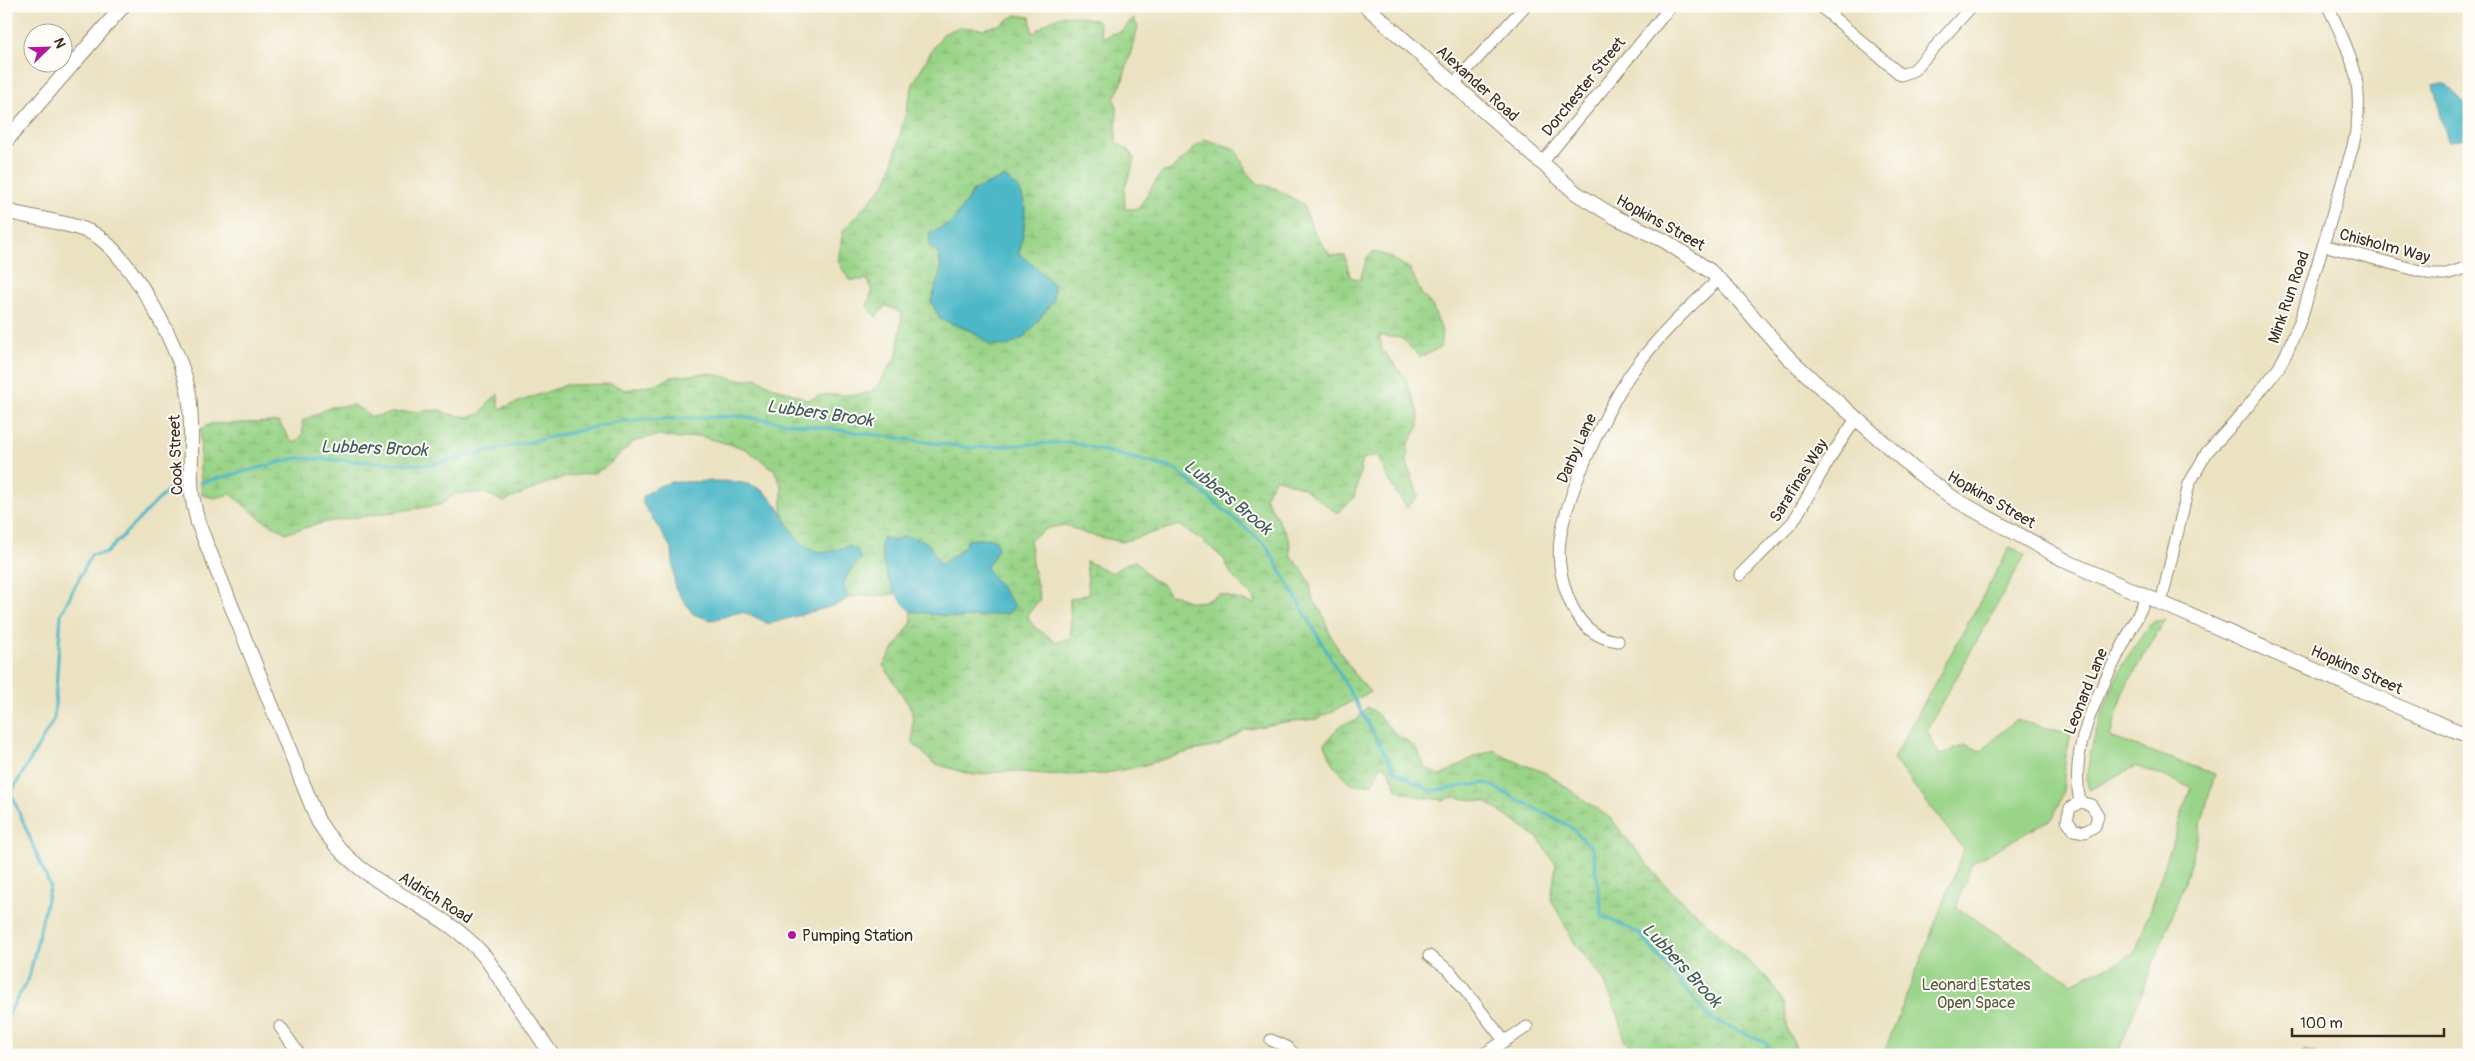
<svg xmlns="http://www.w3.org/2000/svg" width="2475" height="1061" font-family="Pangolin,sans-serif">
	<defs>
		<pattern id="wetland-marsh" width="20" height="14" patternUnits="userSpaceOnUse" patternTransform="scale(1.25)"><rect width="20" height="14" fill="#9ad488"/><path d="M1 5h8M5 5V1M11 12h8M15 12V8" fill="none" stroke="#86b675"/></pattern>
	</defs>
	<rect width="100%" height="100%" fill="#fdfcf7"/>
	<filter id="ink" filterUnits="userSpaceOnUse"><feTurbulence type="fractalNoise" baseFrequency=".02" numOctaves="2"/><feDisplacementMap in="SourceGraphic" scale="10" xChannelSelector="R" yChannelSelector="G"/><feConvolveMatrix kernelMatrix="1 2 1 2 8 2 1 2 1" color-interpolation-filters="sRGB"/></filter>
	<filter id="wash" filterUnits="userSpaceOnUse"><feTurbulence type="fractalNoise" baseFrequency=".0096" numOctaves="4" result="noise"/><feDisplacementMap in="SourceGraphic" scale="20" xChannelSelector="R" yChannelSelector="G"/><feGaussianBlur stdDeviation="1.12" result="paint"/><feColorMatrix in="noise" values="0 0 0 0 0 0 0 0 0 0 0 0 0 0 0 0 0 1.4 0 .05"/><feComposite in="paint" operator="in"/></filter>
	<g filter="url(#wash)">
		<rect width="100%" height="100%" fill="#ebe2c1"/>
		<path fill="#9ad488" stroke="#6a7f53" d="M2010,547L2025,555L1927,730L1939,755L1966,745L1981,751L2015,720L2071,734L2065,761L2063,794L2053,818L1972,863L1956,907L2072,983L2135,954L2191,787L2136,766L2089,790C2080,766 2108,696 2119,672C2127,656 2138,642 2148,627L2155,621L2165,620L2125,688L2110,737L2215,774L2185,882L2117,1055H1883L1964,850L1893,759Z"/>
		<path fill="url(#wetland-marsh)" stroke="#6a7f53" fill-rule="evenodd" d="M1016,15L1030,17L1033,34C1058,12 1066,12 1098,21L1102,37L1122,31L1133,18L1138,27L1122,83L1114,99L1117,107L1116,143L1129,150L1135,160L1124,189L1125,209H1138L1161,173L1171,170L1204,139L1236,149L1247,173L1259,184L1275,188L1302,204L1315,233L1330,255L1345,256L1350,277L1360,280L1367,257L1374,252L1388,256L1410,269L1421,293L1432,306L1442,331L1440,348L1420,357L1401,338L1379,336L1382,349L1405,377L1419,414V426L1408,445L1407,463L1418,496L1407,508L1393,488L1377,455L1363,459L1354,498L1337,513L1302,487L1275,478L1265,497L1289,539L1291,556L1303,570L1310,583L1312,598L1321,611L1332,639L1354,674L1370,692L1318,719L1284,722L1244,730L1219,746L1191,751L1138,767L1101,774L1057,775L1008,771L973,775L933,763L913,743L912,710L883,665L912,622L911,611L960,618L986,616L1015,606L986,568L998,549L964,547L940,566L935,555L904,536L880,550L895,594C879,597 863,594 848,598L843,584L849,571L856,566L848,546L834,552L811,551L799,543L782,513V487L774,469L744,448L699,436L678,439L659,435L633,442L606,467L594,473L570,476L550,482L503,502L486,493H457L440,505L326,522L286,533L260,518L231,494L214,498L202,495L200,470L201,429L210,424L279,422L290,440L296,443L303,434L302,421L331,407L354,405L372,417L392,413L441,410L448,414L468,417L481,414L488,403L498,394L499,409L566,385L612,384L625,390L660,383L671,377L709,373L740,380L757,378C772,389 790,391 807,400L821,395H857L870,392L880,384L888,368L897,356L902,314L886,305L876,317L867,306L872,292L868,280H849L838,261L843,231L887,181L894,159L913,84L930,53L943,34L960,27L984,29L1001,24ZM974,190L1025,216L1024,229L1019,254L1040,271L1053,301L1025,337L990,344L972,331L940,319L931,301C945,274 942,260 930,233L952,223ZM1065,525L1086,534L1122,542L1179,525L1202,540L1224,559L1232,576L1254,598V604L1219,594C1206,602 1195,605 1181,598C1176,596 1176,593 1170,595L1161,583L1151,579L1136,561L1127,563L1112,573L1086,561L1089,594L1070,599L1071,637L1057,642L1034,627L1027,615L1040,599L1032,564L1030,539L1048,528Z
			M1367,707L1374,711L1396,734L1417,749L1425,767L1440,776L1474,757L1495,750L1507,758L1546,773L1611,819L1663,883L1768,979L1785,1004L1788,1032L1800,1055H1638L1624,1041L1620,1020L1603,978L1575,944L1551,899L1556,865L1538,838L1486,802L1453,797L1443,800L1420,797L1398,790L1388,769L1382,764L1372,784L1353,785L1334,766L1325,744C1334,731 1339,723 1356,721Z"/>
		<path fill="#4bb7c7" stroke="#437072" d="M2441,84H2445L2469,107V139L2448,141L2433,86Z
			M1004,177C1008,180 1014,183 1017,187C1032,206 1022,234 1019,254L1040,271L1054,285L1053,301L1025,337L1008,346L990,345L972,331L940,319L931,301L942,269L938,252L929,246L930,233L952,223L974,190Z
			M671,482C696,483 734,477 756,487C796,506 786,572 848,546L857,550L861,559L849,571L843,584L848,598L839,604L769,624C735,606 745,613 711,620L693,614L675,588L672,549L643,504V496L659,486Z
			M904,536C931,540 928,543 940,565C951,558 962,553 968,540L988,538L996,540L998,549L986,568L1015,606L1009,613L960,618L911,611C891,595 879,562 882,537L894,541Z"/>
		<g fill="none" stroke-linecap="round" stroke-linejoin="round">
			<path stroke="#4bb7c7" stroke-width="3" d="M200,483L297,458L430,465L620,421L739,416L971,448L1070,442L1175,469L1266,545L1395,771L1430,791L1486,783L1569,826L1593,849L1602,916L1639,933L1710,1018L1766,1043L1770,1055
				M6,1018L29,978L50,886L11,793L54,719L61,614L91,555L106,553L171,487L184,486"/>
		</g>
	</g>
	<g filter="url(#ink)">
		<g fill="none" stroke-linecap="round" stroke-linejoin="round">
			<g stroke="#938670" stroke-width="13">
				<path id="minor" d="M1820,6L1901,75L1914,70L1972,6
					M1454,84L1525,6
					M1541,164L1671,6
					M2323,245L2431,274H2446L2469,267
					M1740,575L1793,522L1833,453L1856,419
					M2161,603L2189,484L2207,452L2237,420L2278,369L2286,354L2301,319L2353,146C2367,85 2353,60 2328,6
					M1618,641C1612,640 1605,639 1600,636C1569,622 1556,570 1560,540C1566,495 1604,415 1629,376C1655,339 1687,309 1719,279
					M2080,802L2070,808L2067,820L2074,830L2085,832L2095,826L2098,815L2091,805L2080,802C2065,730 2120,661 2146,597
					M1429,956L1450,971L1505,1042
					M280,1027L300,1055
					M1271,1040L1287,1047L1295,1055
					M2306,1054L2314,1055
					M1482,1055L1527,1027"/>
			</g>
			<g stroke="#938670" stroke-width="16">
				<path id="tertiary" d="M1366,6L1576,193L1615,217L1665,241L1710,271L1728,288L1788,357L1817,384L1916,471L1956,500L2070,563L2399,707L2469,736
					M6,141L123,6
					M6,211C30,218 75,223 94,234C132,256 183,353 189,395C193,424 190,453 191,482C191,496 195,510 198,523L318,821C361,892 436,899 486,958L552,1055"/>
			</g>
			<use href="#minor" stroke="#fff" stroke-width="11"/>
			<use href="#tertiary" stroke="#fff" stroke-width="14"/>
		</g>
	</g>
	<circle fill="#b5179e" stroke="#fdfcf7" stroke-width="2" cx="792" cy="935" r="5"/>
	<g text-anchor="middle" stroke-width="4" stroke-linejoin="round" paint-order="stroke">
		<g font-size="16" fill="#3b2a1e" stroke="#fdfcf7">
			<text transform="translate(1478 83) rotate(42)" y="6">Alexander Road</text>
			<text transform="translate(1583 86) rotate(-51)" y="6">Dorchester Street</text>
			<text transform="translate(1661 222) rotate(29)" y="6">Hopkins Street</text>
			<text transform="translate(2385 245) rotate(15)" y="6">Chisholm Way</text>
			<text transform="translate(2288 297) rotate(-71)" y="6">Mink Run Road</text>
			<text transform="translate(1576 448) rotate(-66)" y="6">Darby Lane</text>
			<text transform="translate(175 455) rotate(-92)" y="6">Cook Street</text>
			<text transform="translate(1798 480) rotate(-58)" y="6">Sarafinas Way</text>
			<text transform="translate(1992 499) rotate(30)" y="6">Hopkins Street</text>
			<text transform="translate(2357 669) rotate(24)" y="6">Hopkins Street</text>
			<text transform="translate(2085 691) rotate(-68)" y="6">Leonard Lane</text>
			<text transform="translate(436 897) rotate(32)" y="6">Aldrich Road</text>
		</g>
		<g font-size="16" fill="#3b2a1e" stroke="#fdfcf7" text-anchor="start">
			<text x="802" y="941">Pumping Station</text>
		</g>
		<g font-size="16" fill="#585d3e" stroke="#fdfcf7">
			<text x="1976" y="990">Leonard Estates<tspan x="1976" dy="18">Open Space</tspan></text>
		</g>
		<g font-size="18" font-style="italic" fill="#415b59" stroke="#fdfcf7">
			<text transform="translate(820 413) rotate(8)" y="6">Lubbers Brook</text>
			<text transform="translate(374 448) rotate(2)" y="6">Lubbers Brook</text>
			<text transform="translate(1228 497) rotate(39)" y="6">Lubbers Brook</text>
			<text transform="translate(1682 965) rotate(47)" y="6">Lubbers Brook</text>
		</g>
	</g>
	<rect width="2475" height="1061" fill="none" stroke="#fdfcf7" stroke-width="25"/>
	<g transform="translate(48 48) rotate(67)"><circle r="24" fill="#fdfcf7" stroke="#afa8a0"/>
	<path d="M0-4L9 19L0 12L-9 19Z" fill="#b5179e"/>
	<text y="-8" font-size="14" font-weight="bold" text-anchor="middle" fill="#3b2a1e">N</text>
	</g>
	<path d="M2292 1028v8h152v-8" fill="none" stroke="#3b2a1e" stroke-width="2.5"/>
	<text x="2300" y="1028" font-size="15" fill="#3b2a1e" stroke="#fdfcf7" stroke-width="4" paint-order="stroke">100 m</text>
</svg>
